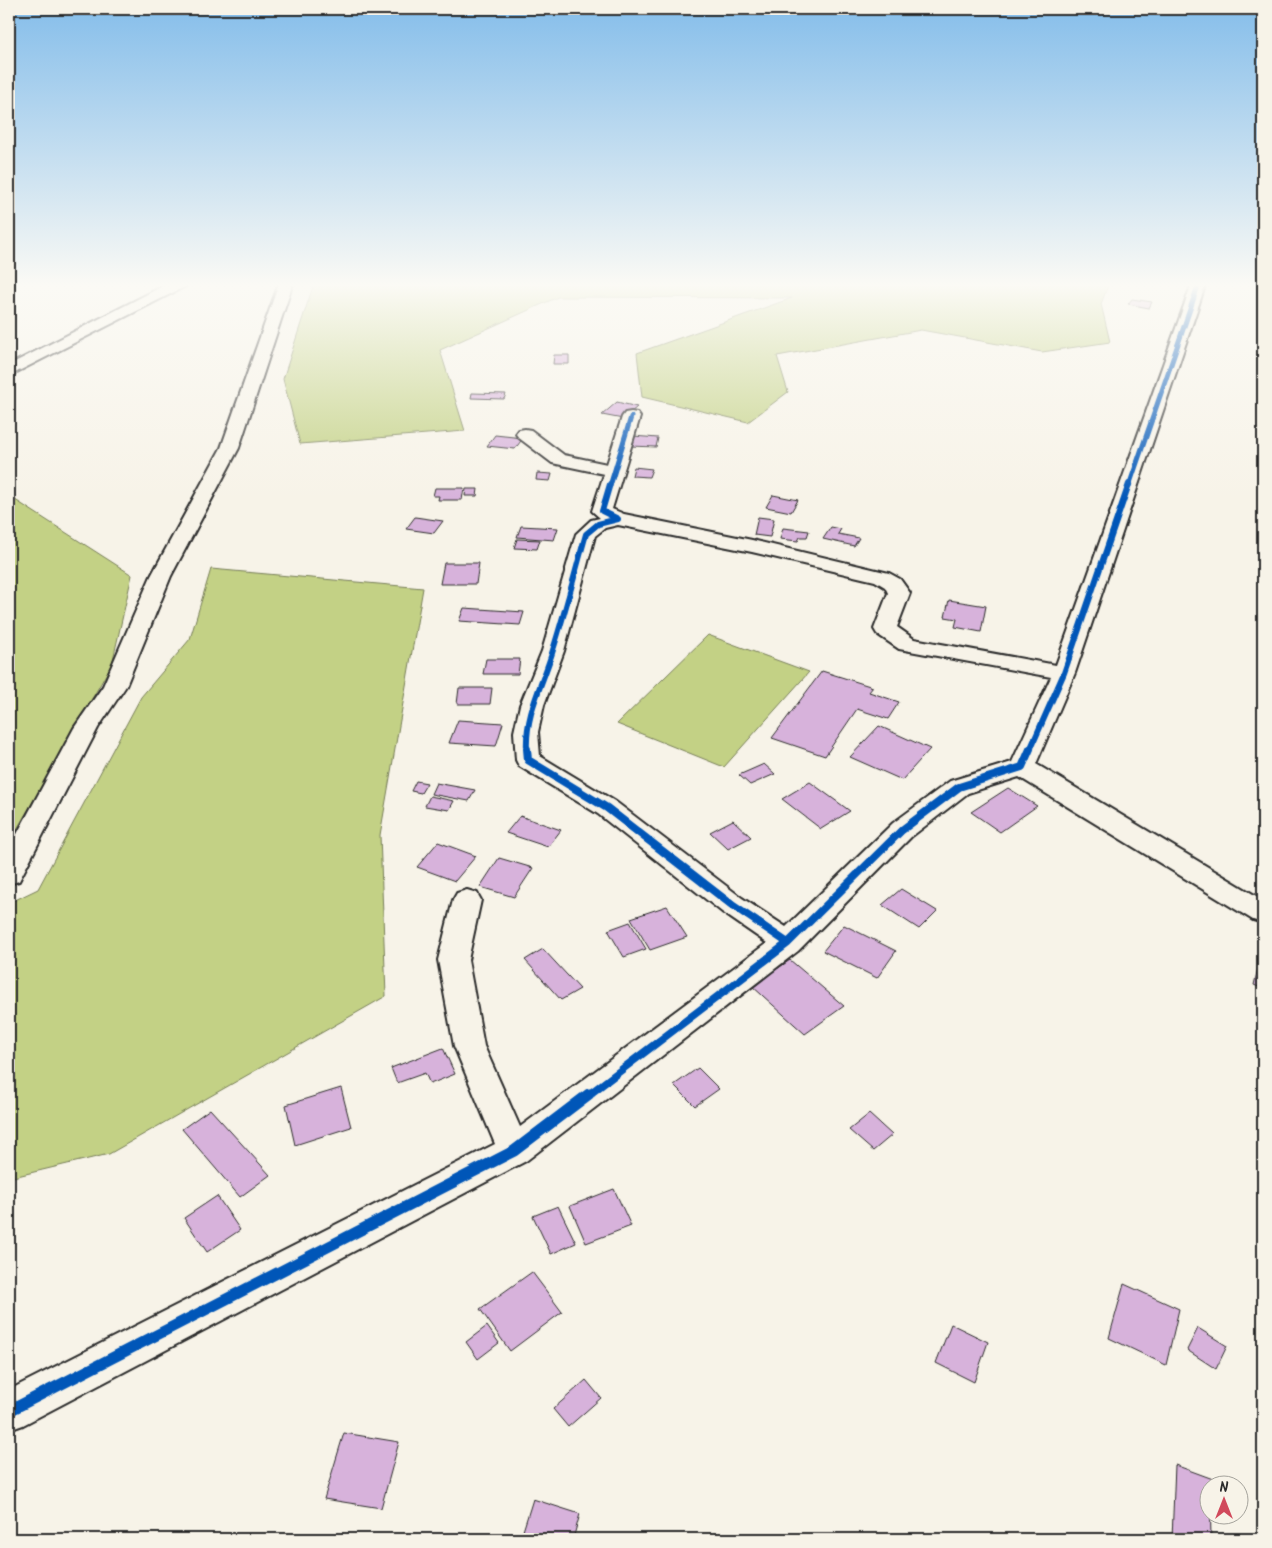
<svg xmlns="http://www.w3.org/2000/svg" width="1272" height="1548" font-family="Kalam,sans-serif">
	<rect width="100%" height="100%" fill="#f7f3e8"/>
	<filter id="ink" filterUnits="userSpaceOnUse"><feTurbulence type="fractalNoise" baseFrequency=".02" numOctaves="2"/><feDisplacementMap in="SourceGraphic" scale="10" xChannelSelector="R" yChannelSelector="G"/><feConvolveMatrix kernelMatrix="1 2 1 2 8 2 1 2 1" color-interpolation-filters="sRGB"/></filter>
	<g filter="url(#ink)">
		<path fill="#c3d185" stroke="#777e58" d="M314,283H1109L1101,304L1110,342L1042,352L921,330L777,356L788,392L748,422L642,397L637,353L792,298L558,297L440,350L465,431L300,444L283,379Z
			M9,496L132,575L112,664L9,843Z
			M211,569L423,588L380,835L386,996L109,1154L9,1178V903L38,889L141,697L190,639Z
			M708,635L809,672L724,767L617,724Z"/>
		<path fill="#d7b2db" stroke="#2b2b2b" d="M1132,299L1152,302L1149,308L1128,304Z
			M554,355H569V364H553Z
			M472,393L506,394L504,399L471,398Z
			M617,402L637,407L623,419L602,415Z
			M495,435L523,438L515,449L487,446Z
			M633,436L658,438L656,447L630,446Z
			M634,467L652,469L649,477L632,476Z
			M537,473L552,474L550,481L536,480Z
			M435,488H464L462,500H438L439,496H433Z
			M466,489H478L477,496H465Z
			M773,495L798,500L791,512L766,507Z
			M415,517L443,521L434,533L406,529Z
			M758,517L774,519L770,537L754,535Z
			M521,526L558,528L554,540L517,537Z
			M831,527L841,529L838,534L859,538L854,546L823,539Z
			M783,528L809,531L807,537H800L798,541L780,539Z
			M517,539L540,540L537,549L514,548Z
			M444,563H479L476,584H440Z
			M949,600L986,606L981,632L955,627L957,619L945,617Z
			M464,608L524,612L520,625L459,621Z
			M486,659H520L518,674H483Z
			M822,671L873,687L869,692L899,702L888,719L857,709L825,756L772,738Z
			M459,688H492L490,704H457Z
			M458,720L503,723L496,746L449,743Z
			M879,726L930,749L902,780L850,757Z
			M764,764L775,774L750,785L739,775Z
			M416,781L427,783L421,793L411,791Z
			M810,782L850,811L821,829L782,799Z
			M436,783L475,790L469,801L431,794Z
			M1008,788L1037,806L1000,832L971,812Z
			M430,796L454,801L449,810L425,806Z
			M520,816L561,830L548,847L506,833Z
			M733,820L751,837L728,849L710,832Z
			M438,842L476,856L455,881L417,867Z
			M499,858L533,868L514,897L480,887Z
			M901,889L937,911L919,929L882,905Z
			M667,906L687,937L650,950L631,918Z
			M630,922L646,949L624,957L608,930Z
			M844,925L896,951L877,978L823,951Z
			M543,949L580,989L561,1000L525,960Z
			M790,960L844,1006L805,1034L752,986Z
			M1258,968L1263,970V989L1254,985Z
			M443,1048L455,1074L430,1084L425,1073L397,1083L391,1068Z
			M698,1068L719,1089L695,1106L674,1085Z
			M341,1088L351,1127L295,1145L286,1105Z
			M210,1109L270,1175L240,1197L182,1129Z
			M869,1114L892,1135L873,1151L849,1130Z
			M614,1189L631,1226L586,1243L570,1206Z
			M217,1196L240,1230L207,1252L184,1218Z
			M558,1206L576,1243L551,1254L533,1216Z
			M532,1272L562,1312L510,1351L480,1309Z
			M1124,1284L1179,1309L1166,1365L1109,1338Z
			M951,1324L988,1342L974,1382L936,1363Z
			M487,1326L499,1343L478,1359L466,1342Z
			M1198,1328L1227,1346L1216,1369L1187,1350Z
			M586,1380L601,1398L568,1427L553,1409Z
			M344,1433L399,1442L381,1508L324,1499Z
			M1175,1465L1213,1479V1486H1210L1211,1539H1172Z
			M533,1499L580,1514L573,1539H550L523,1531Z
			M1260,1518L1263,1520V1539H1259Z"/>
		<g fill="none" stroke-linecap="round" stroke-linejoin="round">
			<g stroke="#2b2b2b" stroke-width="4">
				<path id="minor" d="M169,283H188L186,286L9,376V365Z
					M279,283H293L239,448L171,576L126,686L98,728L19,881L9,884V849L74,728L103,686L151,576L221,448Z
					M1192,283H1206L1075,673L1036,764L1263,900V923L1253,920L1019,777L968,793L911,837L798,951L526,1161L23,1425L9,1430V1390L495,1144L454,1046L438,960L453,900L457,893L467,890L477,893L481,900L468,960L484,1046L520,1127L767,943L722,912L598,814L519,766L516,760L514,732L520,705L542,651L576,534L591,520L600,518L592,511L604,474L552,463L519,438L516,434L519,430L525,429L531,430L564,455L607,464L622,417L625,413L631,412L637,413L640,417L612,509L624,514L752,540L889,573L900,579L910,593L897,627L914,639L1056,665ZM618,525L752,552L875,581L885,587L888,593L874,629L877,634L899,649L1051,677L1012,762L950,781L893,823L786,927L742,898L616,802L540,756L538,732L544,705L564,651L595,536L605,528Z"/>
			</g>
			<use href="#minor" fill="#f7f3e8" fill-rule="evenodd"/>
			<g stroke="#f7f3e8" stroke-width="7">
				<path id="cycleway-far3" d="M610,486L631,417
					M1129,486L1199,283"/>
			</g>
			<g stroke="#f7f3e8" stroke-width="9">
				<path id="cycleway-far2" d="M527,750C525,713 543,684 553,650C565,612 575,573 586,534L598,524L618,519L602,511L610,484
					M1030,750L1064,673L1129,484"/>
			</g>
			<g stroke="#f7f3e8" stroke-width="11">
				<path id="cycleway-far1" d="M527,749L528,760L607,808L732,905L788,943
					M587,1096L788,943L902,830L959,787L1022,767L1030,749"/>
			</g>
			<g stroke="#f7f3e8" stroke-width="14">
				<path id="cycleway" d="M9,1411L514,1151L589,1094"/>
			</g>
			<use href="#cycleway-far3" stroke="#0057b8" stroke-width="5"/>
			<use href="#cycleway-far2" stroke="#0057b8" stroke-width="6"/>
			<use href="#cycleway-far1" stroke="#0057b8" stroke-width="8"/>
			<use href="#cycleway" stroke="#0057b8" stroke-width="11"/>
		</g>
	</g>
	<linearGradient id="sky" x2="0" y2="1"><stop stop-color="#84bdea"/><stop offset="0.57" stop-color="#fbfaf5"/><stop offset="1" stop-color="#fbfaf5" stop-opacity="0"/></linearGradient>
	<rect width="1272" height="500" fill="url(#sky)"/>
	<rect width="1272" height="1548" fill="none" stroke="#f7f3e8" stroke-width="30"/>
	<rect x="15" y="15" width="1242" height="1518" fill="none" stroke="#2b2b2b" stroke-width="2" filter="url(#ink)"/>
	<g transform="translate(1224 1500)"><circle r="24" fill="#f7f3e8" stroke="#a5a39c"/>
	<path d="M0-4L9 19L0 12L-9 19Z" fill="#d1495b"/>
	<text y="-8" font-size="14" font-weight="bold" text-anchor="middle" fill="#2b2b2b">N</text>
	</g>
</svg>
